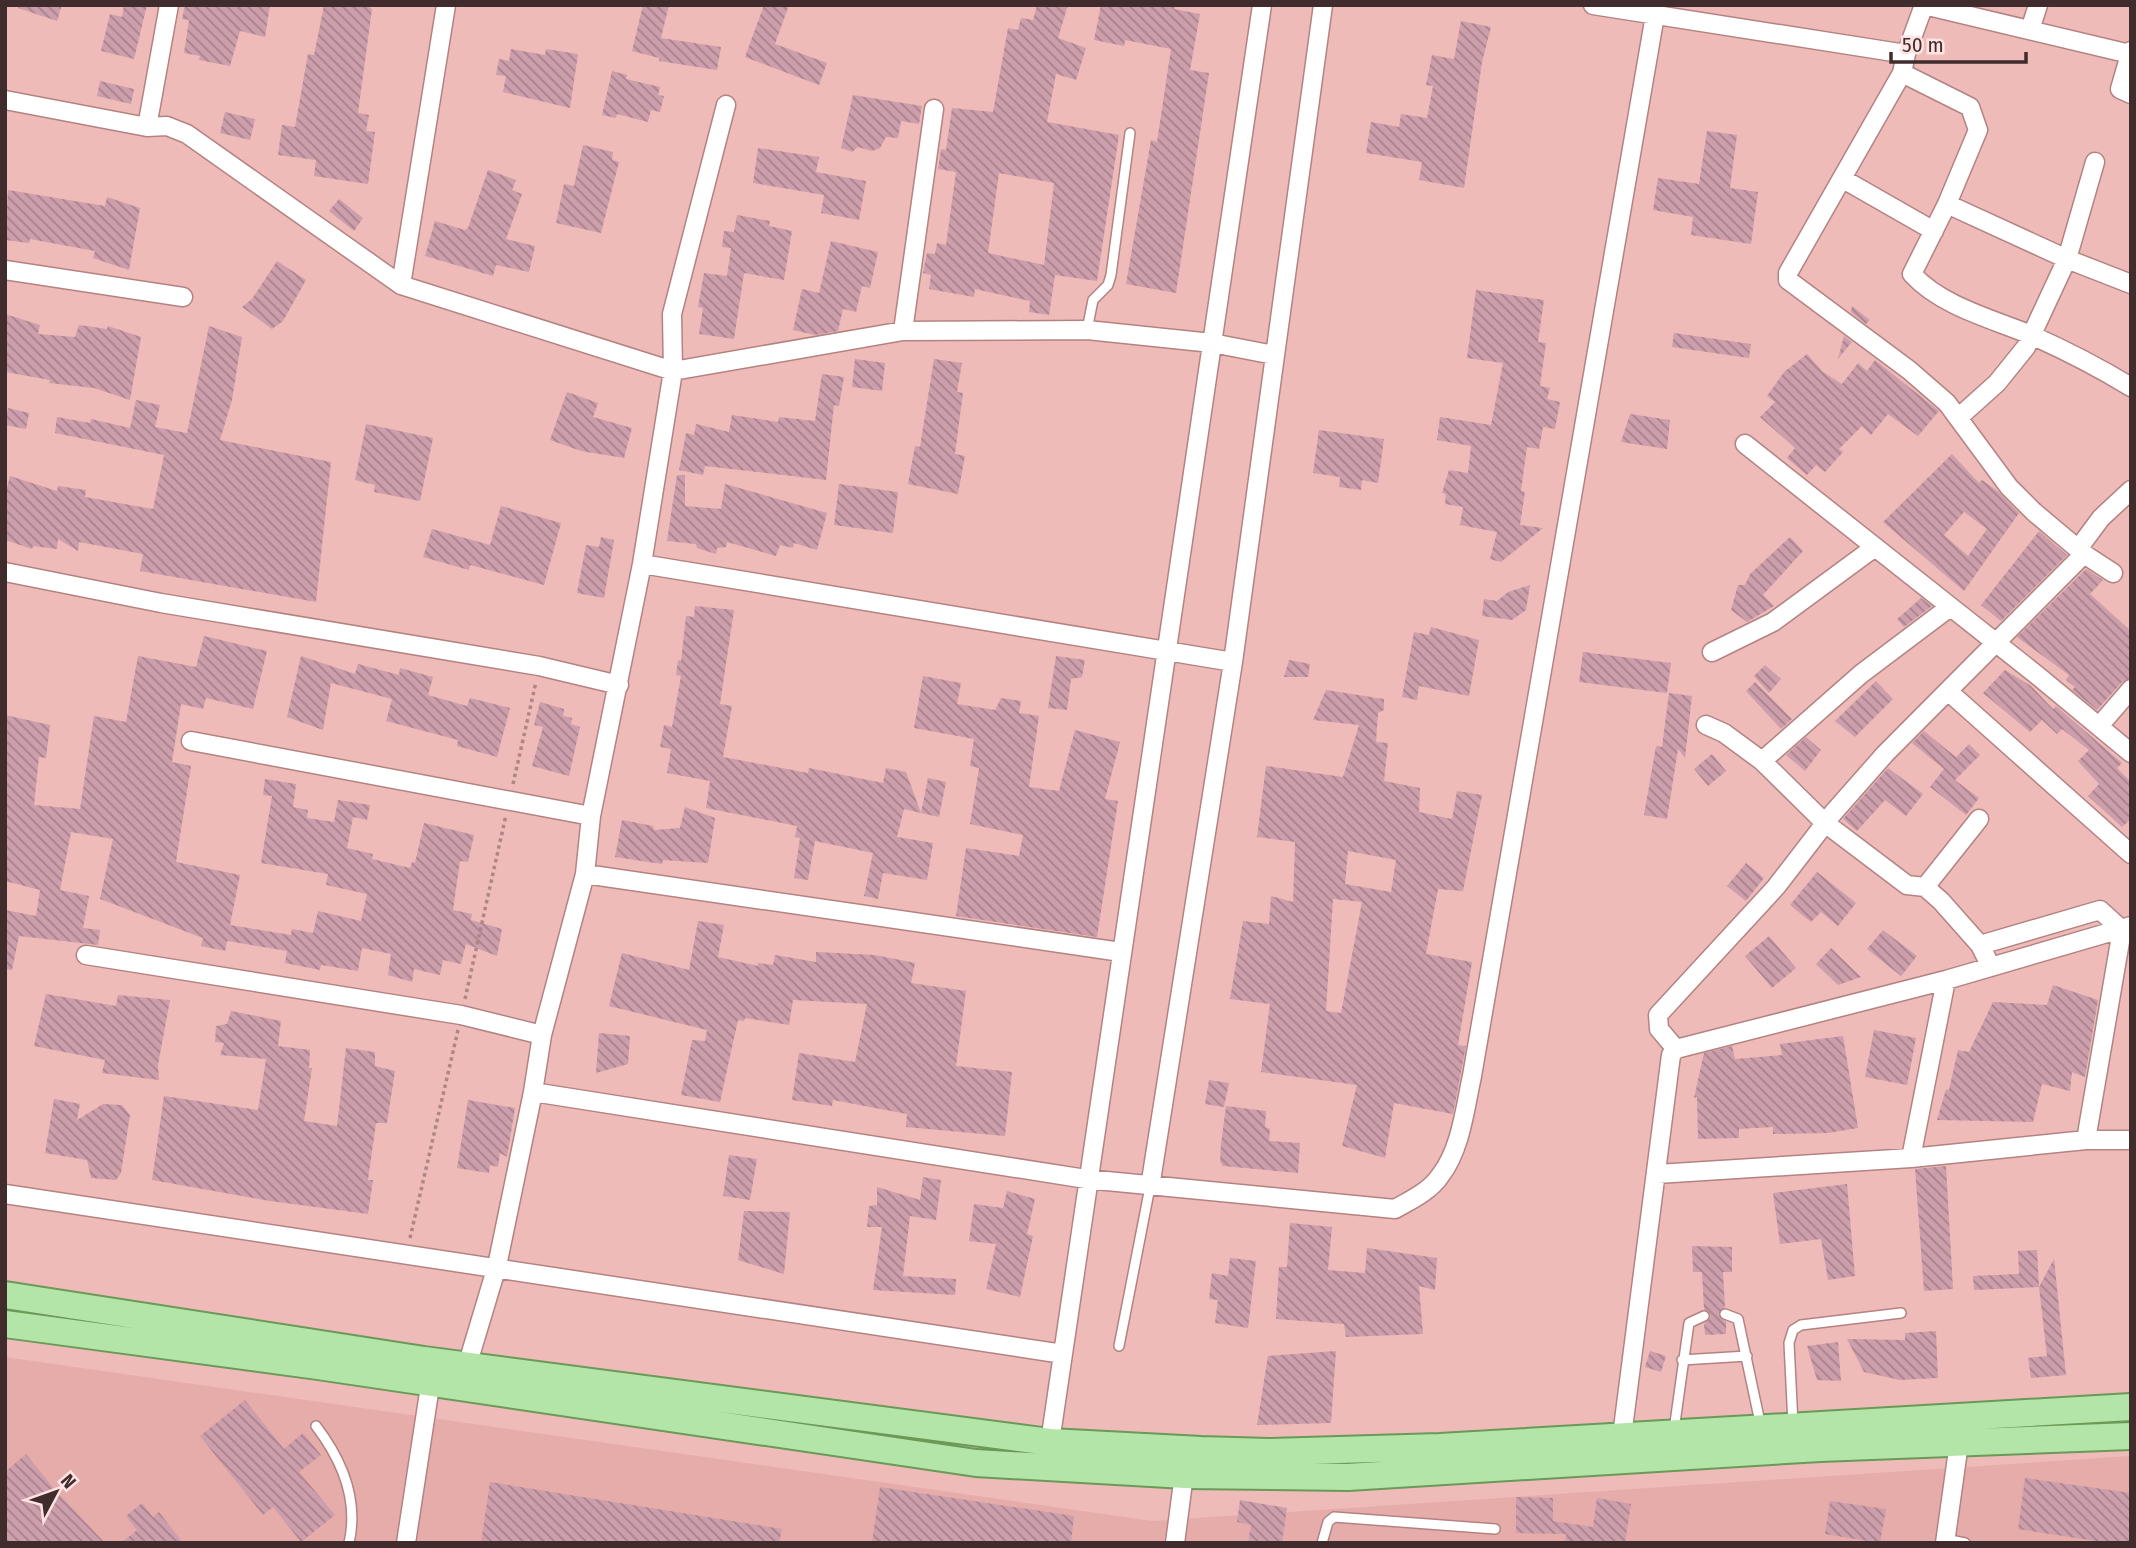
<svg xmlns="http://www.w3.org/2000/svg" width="2136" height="1548" font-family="'Fira Sans Condensed',sans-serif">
	<defs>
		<pattern id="building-back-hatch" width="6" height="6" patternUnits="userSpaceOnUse" patternTransform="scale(1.75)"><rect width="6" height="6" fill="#cd9eab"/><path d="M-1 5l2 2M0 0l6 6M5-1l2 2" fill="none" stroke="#a8818b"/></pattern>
	</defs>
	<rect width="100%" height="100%" fill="#eebbb9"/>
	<path fill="#e6acaa" d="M5,1357L1152,1521L2131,1456V1543H5Z"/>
	<path fill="url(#building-back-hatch)" fill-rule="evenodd" d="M19,5H62L57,21L18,8Z
		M124,5H147L134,59L101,51L110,14L122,17Z
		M185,5H270L265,37L240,31L230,66L199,60L200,56L184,53L189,20L182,19Z
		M324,5H366L372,9L358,113L369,115L366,131L375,132L368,184L314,176L316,160L278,155L282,125L295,127L308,54L314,55Z
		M643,5H669L661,38L721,47L717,70L659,61V58L632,51Z
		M764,5H789L775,44L827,63L819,85L745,57Z
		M1037,5H1068L1058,38L1086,48L1076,80L1056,74L1047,122L1119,135L1097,281L1055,275L1049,315L1029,312L1030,301L975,289L974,297L929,289L931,275L923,273L927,253L935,254L937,243L946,245L956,172L938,169L941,149L946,150L952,108L993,112L1008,28L1018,30L1021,18L1033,20ZM999,173L1054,183L1044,265L988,253Z
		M1101,5H1175L1174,9L1200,14L1190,70L1209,73L1176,293L1126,284L1151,140L1157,142L1171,49L1125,40L1124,46L1094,40Z
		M1461,21L1491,27L1482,62L1464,188L1419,180L1422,162L1366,153L1371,122L1399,127L1401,114L1427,118L1433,86L1426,85L1432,55L1454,59Z
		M511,49L545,55L546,49L578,54L570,108L503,92L506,76L496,75L499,59L509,61Z
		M612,71L627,75L626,79L660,87L658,95L664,96L660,112L651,110L648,122L617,114L616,118L602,115Z
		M100,81L134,89L131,104L97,96Z
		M853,95L922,106L919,124L901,121L898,138L886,137L880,148L872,151L858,147L852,152L841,148Z
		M225,112L255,119L250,140L220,133Z
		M1707,131L1737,135L1730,188L1758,192L1751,244L1691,235L1693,217L1653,210L1658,178L1699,184Z
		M583,145L613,152L612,160L619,162L601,233L556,223L564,184L574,186Z
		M758,148L819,157L816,172L866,181L859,220L821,213L824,195L753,183Z
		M488,170L516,180L512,190L522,194L506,239L535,246L529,272L496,265L493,276L425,256L435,221L465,230L468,228Z
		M8,190L105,206L107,197L140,208L129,270L93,258L95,251L30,239L29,243L5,240Z
		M339,199L363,218L354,231L329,211Z
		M737,215L770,221L769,226L792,231L784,280L744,273L734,339L699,334L703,308L698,307L704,273L727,276L731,248L722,247L724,231L734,232Z
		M831,241L878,252L870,288L862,286L856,312L843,309L838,331L815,335L793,330L802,289L819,293Z
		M277,261L306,280L283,321L272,329L242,307L252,299Z
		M1476,290L1544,300L1538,342L1546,343L1540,386L1550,388L1547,399L1560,402L1555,429L1543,427L1539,449L1527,447L1521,491L1525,492L1520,525L1543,528L1501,562L1490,559L1497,532L1460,525L1463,507L1445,504L1446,494L1442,493L1449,470L1468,473L1471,446L1437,440L1440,417L1491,425L1503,363L1467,358Z
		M1852,306L1870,320L1866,324L1851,312Z
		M5,314L40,325L38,334L75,337L79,325L107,329L108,326L141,337L130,400L94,388L49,383L50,380L5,372Z
		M209,326L242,337L232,400L220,440L331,462L316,602L140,571L143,554L79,542L78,551L58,539L57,549L33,546L32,549L5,540V496L10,476L57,491L58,486L86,490L85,497L153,509L164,455L55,433L57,417L90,423L91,419L130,428L136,400L160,405L155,427L187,433Z
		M1674,333L1751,344L1749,358L1672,347Z
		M1844,336L1852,342L1838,359Z
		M1807,354L1823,372L1842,384L1858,363L1867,371L1875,360L1939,411L1918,436L1888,414L1871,435L1862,426L1839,449L1843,452L1825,472L1816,465L1807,475L1787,458L1795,448L1760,417L1775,402L1767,396L1784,372Z
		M855,359L885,363L882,391L852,387Z
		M934,359L962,363L957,392L963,393L955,454L965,456L958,494L908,484L915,446L920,447Z
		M822,374L844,377L839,406L834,405L826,480L705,466L703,475L679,470L686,433L694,435L696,424L729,432L732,415L778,422L779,417L815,421Z
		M567,392L598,403L593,417L632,428L624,458L581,451L550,440Z
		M8,408L29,413L26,429L5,425Z
		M1630,414L1670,420L1667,449L1621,442Z
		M366,424L433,438L420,501L374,492L375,485L355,480Z
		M1319,430L1384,439L1378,483L1362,480L1361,490L1339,487L1340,477L1313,473Z
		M1952,454L1979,483L1982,480L1999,492L2019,513L1964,591L1883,522ZM1964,512L1987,529L1968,556L1944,535Z
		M677,475H685V506L721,509L725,484L827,513L817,550L794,543L793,548L780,545L776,556L727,542L726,547L717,548L716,554L697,548L696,544L667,541Z
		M839,484L898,492L893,533L834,525Z
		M501,506L561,523L544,585L470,565L469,570L423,557L432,529L490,545Z
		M2039,531L2067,555L2001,621L1981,605Z
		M601,537L614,540L604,598L577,593L586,545L599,547Z
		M1790,537L1803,551L1763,595L1774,606L1747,622L1731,610L1738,585H1745L1750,574Z
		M2086,569L2103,580L2090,594L2131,631V678L2122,682L2097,710L2072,690L2075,687L2066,680L2069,675L2017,637Z
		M1530,585L1526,610L1512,620L1482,616L1484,599L1497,601L1508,592Z
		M1921,598L1932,606L1904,627L1897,619Z
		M695,606L734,610L720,704L732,706L723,757L808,773L809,768L883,783L886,768L906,772L921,813L904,809L897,837L933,843L927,880L883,873L878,899L864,896L873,853L815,841L808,880L794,878L800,838L795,837L797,826L706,808L710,781L667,773L671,749L660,747L664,725L672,727L681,676L676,675L678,660L681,661L686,616L694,617Z
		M1431,627L1479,640L1469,696L1419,686L1417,700L1402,697L1414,632L1429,635Z
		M204,636L267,651L253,709L206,698L203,709L181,704L172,762L191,766L176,862L240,875L230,925L291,935L292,929L313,933L318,911L361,921L367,894L326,885L328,874L261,863L272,796L263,795L265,779L296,784L293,807L308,810L307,818L334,822L338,800L370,805L367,820L353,817L347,848L373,854L372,859L410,868L412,862L415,863L424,823L474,835L468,862L460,861L453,910L472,914L471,920L502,929L497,956L466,944L461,964L443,960L440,975L414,969L412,982L388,975L391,954L362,948L358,971L321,965L320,970L285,963L287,951L227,941L225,951L201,946L203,938L100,899L113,839L71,832L60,890L89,896L83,928L100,930L98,945L19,936L12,970L5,969V910L36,916L40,890L5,881V715L50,725L46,758L39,757L34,805L80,809L94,716L126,722L138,656L196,667Z
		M1583,652L1671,663L1667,693L1579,682Z
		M301,656L355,674L358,664L399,675L400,668L433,677L428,695L467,706L470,698L510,708L497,757L457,746L458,740L386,721L392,699L331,683L323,730L287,717Z
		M1056,656L1085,660L1082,677L1071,679L1067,710L1048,708Z
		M1289,660L1310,664L1308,677H1284Z
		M1765,665L1781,679L1769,693L1754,676Z
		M2005,670L2031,686L2053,709L2056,706L2122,763L2117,768L2131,782V819L2122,827L2088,796L2099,784L2078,761L2089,750L2062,729L2057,734L2042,720L2030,732L1983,693Z
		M923,676L961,683L957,704L995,710L1001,698L1021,701L1019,713L1039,716L1029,787L1059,791L1075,730L1120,742L1105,799L1118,801L1097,937L956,916L966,848L1019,856L1023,835L970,824L979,768L970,766L974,739L914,728Z
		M1876,681L1893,699L1855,737L1835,721Z
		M1755,682L1792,719L1781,729L1746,691Z
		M1326,690L1384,699V710L1378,713L1376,742L1388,743L1384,781L1420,788L1419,812L1452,819L1457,791L1482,795L1463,891L1438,889L1426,954L1472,962L1458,1045L1466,1046L1453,1114L1394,1103L1385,1158L1342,1146L1357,1085L1261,1072L1270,1004L1230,999L1243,921L1269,924L1271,896L1293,902L1295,842L1257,837L1266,766L1343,777L1359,725L1313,720ZM1348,851L1396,860L1391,892L1345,884ZM1333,899L1362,902L1341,1013L1326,1011Z
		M1669,693L1692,696L1685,758L1678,749L1667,819L1644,815L1656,746L1662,747Z
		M540,702L564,709L563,716L572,718L571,724L580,727L569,776L532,766L543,727L534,725Z
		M1924,731L1956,757L1969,744L1980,755L1955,780L1979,798L1966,815L1930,787L1944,769L1912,743Z
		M1806,737L1821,750L1805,771L1786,755Z
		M1712,754L1726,771L1708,786L1694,769Z
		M1888,768L1923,794L1906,816L1885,800L1857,831L1843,819Z
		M928,778L946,782L939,817L921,813Z
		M685,807L715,818L708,863L663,860L662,864L615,857L622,820L653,826L654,830L680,828Z
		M1746,863L1764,878L1746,901L1727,886Z
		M1817,872L1856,903L1838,926L1821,912L1811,922L1790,905Z
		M698,921L724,925L718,957L758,966V963L773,965L775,955L816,962V952L875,955L915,963L911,983L966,991L956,1066L1012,1072L1005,1136L906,1127L907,1114L833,1100L832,1106L792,1100L799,1053L855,1062L867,1004L793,1000L789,1025L745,1018L744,1021L738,1020L720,1102L681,1095L692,1040L705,1041L707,1030L609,1006L622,953L689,970Z
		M1883,930L1917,956L1901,976L1867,949Z
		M1769,936L1796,968L1772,988L1745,956Z
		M1831,948L1861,977L1838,985L1816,964Z
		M2053,985L2098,1000L2085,1077L2072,1072L2070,1091L2042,1084L2033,1122L1937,1120L1946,1089L1949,1090L1958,1050L1969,1052L1993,1002L2047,1005Z
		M46,994L116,1006L118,995L170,1000L158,1065L159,1080L102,1073L105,1060L34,1046Z
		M231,1011L281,1021L278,1046L310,1050L309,1068H312L304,1121L337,1126L346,1048L375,1052V1066L395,1071L387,1123H376L368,1180H373L368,1214L270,1201L152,1180L164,1096L258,1110L266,1059L220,1055L224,1043L215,1042L216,1026L227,1024Z
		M1874,1030L1916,1038L1907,1085L1865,1077Z
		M599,1033L630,1036L628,1064L596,1073Z
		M1843,1036L1858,1128L1828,1133L1773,1134V1127L1739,1129V1138L1698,1139L1697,1097L1694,1098L1704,1053L1732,1046L1735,1059L1782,1055L1780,1044Z
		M1209,1080L1229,1083L1224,1107L1205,1104Z
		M54,1099L80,1104L77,1120L103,1104L122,1105L130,1115L121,1173L116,1180L91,1178L87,1160L45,1153Z
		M468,1100L515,1108L507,1157L500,1153L498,1167L490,1165L489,1173L457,1168Z
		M1226,1106L1266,1111L1265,1127L1270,1129L1269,1141L1300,1143L1298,1173L1223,1166L1220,1161L1221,1144Z
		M729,1155L757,1159L750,1200L723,1196Z
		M1946,1166L1953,1289L1924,1291L1915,1169Z
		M923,1177L941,1180L936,1220L910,1216L903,1276L956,1279L955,1295L873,1290L882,1227H867L869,1206L877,1205V1187L920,1200Z
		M1847,1184L1855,1276L1828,1280L1821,1239L1780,1244L1773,1193Z
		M1007,1191L1035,1199L1027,1234L1033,1236L1020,1297L986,1289L996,1244L969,1241L974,1204L1003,1208Z
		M744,1211L790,1212L784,1274L738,1260Z
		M1290,1223L1332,1227L1328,1270L1365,1273L1367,1248L1437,1258L1435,1290L1419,1286L1423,1334L1346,1337L1344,1324L1276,1319L1279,1267H1287Z
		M1692,1246L1732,1247V1272H1723L1725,1307L1718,1314L1726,1322V1334L1705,1335L1704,1324L1711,1316L1704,1309L1702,1272H1693Z
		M2037,1250L2039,1287L1974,1290L1973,1276L2019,1274L2018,1251Z
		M1230,1258L1256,1261L1248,1328L1215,1323L1218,1300L1209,1299L1212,1273L1228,1276Z
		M2054,1259L2066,1375L2031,1378L2028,1358L2047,1356L2039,1287Z
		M1936,1331L1938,1378L1900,1380L1864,1372L1847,1339L1905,1340V1333Z
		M1838,1342L1841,1381L1817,1380L1807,1346Z
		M1336,1351L1331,1423L1257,1425L1268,1356Z
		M1650,1351L1666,1356L1661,1372L1645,1367Z
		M245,1400L284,1449L303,1433L321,1455L299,1472L335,1515L301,1542L273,1507L263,1515L200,1436Z
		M26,1454L56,1491L105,1543H5V1472Z
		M2025,1478L2131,1493V1543H2109L2018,1529Z
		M490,1482L782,1529L779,1543H481Z
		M880,1487L1074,1516L1071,1543H872Z
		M1516,1497L1553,1498V1521L1593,1527L1597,1498L1631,1504L1625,1543H1565L1566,1534L1516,1533Z
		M1240,1500L1287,1508L1282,1543H1248L1251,1525L1237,1522Z
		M1830,1501L1886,1509L1880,1543L1825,1534Z
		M142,1503L153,1517L159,1512L183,1543H121L137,1530L126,1516Z"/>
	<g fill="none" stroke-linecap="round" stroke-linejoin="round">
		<g stroke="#b38382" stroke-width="12">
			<path id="service" d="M1087,330L1093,300L1108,285L1111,275L1130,133
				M1725,1314L1738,1319L1761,1427
				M1119,1346L1150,1187
				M1682,1360L1747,1356
				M1793,1424L1789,1343L1793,1330L1801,1325L1901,1313
				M316,1426C342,1460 359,1499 349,1543
				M1674,1430L1689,1323L1704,1316
				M1945,1539L1965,1543
				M1322,1543L1328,1522L1334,1517L1495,1529"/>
		</g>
		<g stroke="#b38382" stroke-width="21">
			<path id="minor" d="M1593,5L1906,54
				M1924,5L1906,54L1902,73L1788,273V280L1909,370L1947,403L2009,487L2034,512L2084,554L2113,573
				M1924,5L2130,54
				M2030,30L2038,5
				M2131,51L2120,89L2131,94
				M1902,73L1970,107L1978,130L1947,204L1912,274C1941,306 1992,319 2031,335C2065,350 2098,367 2131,387
				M5,100L147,127L167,126L187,134L401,285L673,371L903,331L1087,330L1212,343L1274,355
				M147,127L169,5
				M1843,179L1934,231
				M1947,204L2067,259L2131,284
				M5,270L183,297
				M401,285L446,5
				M903,331L934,109
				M1958,418L1997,383L2026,347L2067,259L2095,162
				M1745,444L2038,676L2131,753
				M2078,549L2101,518L2131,490
				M642,564L1233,662
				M5,572L161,603L539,666L619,685
				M1950,607L1861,674L1762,761L1825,823L1907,885L1925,887L1941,901L1980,945L1991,967
				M1712,652L1773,622L1875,547
				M1949,692L2131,854
				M1706,725L1724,733L1762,761
				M2100,725L2131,689
				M191,741L591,816
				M585,874L1121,952
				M1925,887L1979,819
				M1980,945L2100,910L2122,930L2086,1140
				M86,955L461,1015L542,1035
				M1676,1049L1659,1029L1658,1015L1776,887L1833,813L1885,754L2084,554
				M533,1092L1086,1179L1395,1209C1411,1200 1430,1191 1440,1176C1461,1149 1465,1108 1472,1076L1655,15
				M1911,1158L1946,980
				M1657,1174L1911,1158L2086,1140H2131
				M1150,1187L1233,662L1323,5
				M5,1194L1063,1354
				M467,1366L497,1266L533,1092L542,1035L585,874L591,816L642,564L673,371L672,314L726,105
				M1622,1436L1671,1055L1676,1049L1946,980L2131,926
				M1050,1442L1262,5
				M406,1543L432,1373
				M1175,1543L1185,1467
				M1945,1543L1959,1443"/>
		</g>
		<g stroke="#6a9958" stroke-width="30">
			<path id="primary" d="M5,1295L424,1360L1050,1442L1201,1450L1269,1452L1440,1447L2131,1407
				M5,1324L318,1366L976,1463L1185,1475L1348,1477L1820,1448L2131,1436"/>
		</g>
		<path stroke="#ad8685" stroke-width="3.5" stroke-dasharray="3.5 3.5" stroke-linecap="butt" d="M513,784L536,682
			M465,999L506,815
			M410,1238L458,1030"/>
		<use href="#service" stroke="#fff" stroke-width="9"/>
		<use href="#minor" stroke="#fff" stroke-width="18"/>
		<use href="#primary" stroke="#b3e5a9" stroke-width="26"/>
	</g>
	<rect width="2136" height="1548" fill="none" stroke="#402c2c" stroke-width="14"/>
	<g transform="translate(56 1492) rotate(49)" stroke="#fee3e2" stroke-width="5" paint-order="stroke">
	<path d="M0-5L12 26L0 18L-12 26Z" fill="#402c2c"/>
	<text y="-10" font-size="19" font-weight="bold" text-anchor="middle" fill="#402c2c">N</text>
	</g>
	<path d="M1891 52v10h135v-10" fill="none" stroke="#402c2c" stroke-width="3.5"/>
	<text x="1902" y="52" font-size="21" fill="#402c2c" stroke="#fee3e2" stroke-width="5" paint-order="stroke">50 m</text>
</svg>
